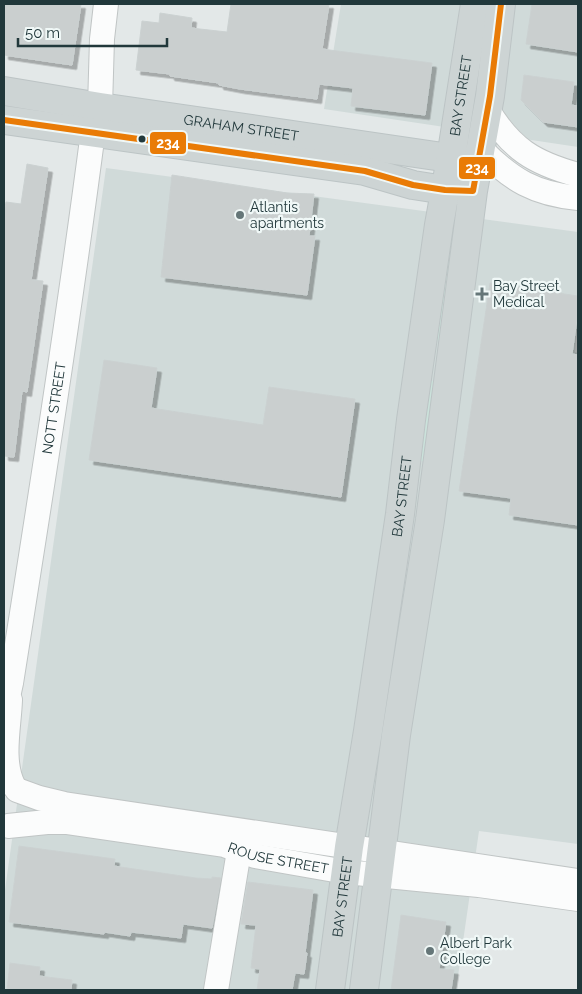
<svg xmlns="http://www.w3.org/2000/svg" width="582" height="994" font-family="Raleway,sans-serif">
	<defs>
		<filter id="shadow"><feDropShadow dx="4.5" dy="4.5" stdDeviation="0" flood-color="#0004"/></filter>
	</defs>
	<rect width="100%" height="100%" fill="#e3e8e8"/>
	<path fill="#d0dad9" d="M341,4H578V147L324,109Z
		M106,168L578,232V319L575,352L578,353V844L479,831L456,990H4V897Z"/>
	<path fill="#cbe2db" d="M452,221L455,223L443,341L433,340Z
		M427,380L437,382L426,462L415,460Z"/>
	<path fill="#cacfcf" stroke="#cbd1d1" filter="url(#shadow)" d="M4,4H81L72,65L4,55Z
		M231,4H329L322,49L432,63L425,115L351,106L353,88L319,84L317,99L240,89L219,85V83L170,76V74L136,70L142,21L159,23L160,13L192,18L191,28L227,32Z
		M532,4H578V52L526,44Z
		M524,75L574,82L571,105L578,106V127L543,122L521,100Z
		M27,164L48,168L31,280L43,281L27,392L22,391L14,457L4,456V213L6,202L21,204Z
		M172,175L287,193L314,194L309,236H315L307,295L161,277Z
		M490,283L578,296V312L572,354L578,355V525L509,515L511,498L459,491Z
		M104,360L157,368L151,408L263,425L269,387L355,399L341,497L89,460Z
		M19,846L115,859L114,866L196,878L212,879V877L221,878L212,928L183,924L181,938L131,932L130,936L104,932V934L9,922Z
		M248,882L313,890L305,953H307L304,974L295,973L292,990H257L260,969L251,968L256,925L241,924Z
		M401,915L446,922L439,969L454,970L451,990H391Z
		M10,963L40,967L39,976L72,980L71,990H7Z"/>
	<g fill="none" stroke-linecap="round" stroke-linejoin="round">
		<g stroke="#c0c5c5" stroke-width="26">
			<g id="minor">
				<path d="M100,107L102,39L106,4"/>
				<path d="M487,109C511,149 534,163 578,175"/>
				<path d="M481,149C511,180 535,194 578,198"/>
				<path d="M10,700C9,727 1,760 13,785"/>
				<path id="s1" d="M4,715L11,683C40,500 69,316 93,132"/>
				<path d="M17,790L39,798L64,804L578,881"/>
				<path id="s2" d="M8,826L47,822H66L224,845L255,856L346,872L479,885L578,899"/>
				<path d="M216,990L239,851"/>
			</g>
		</g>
		<g stroke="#bcc4c5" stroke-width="30">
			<g id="major">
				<path id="s3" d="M4,91L100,107L470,161"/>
				<path d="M4,120L365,171L413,185L445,190H464"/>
				<path id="s4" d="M330,990L349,847L368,731L400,514L411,420L439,225L451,158L475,4"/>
				<path d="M364,990L396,735L430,520L473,191L490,96L501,4"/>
			</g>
		</g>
		<use href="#minor" stroke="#fbfcfc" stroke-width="24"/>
		<use href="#major" stroke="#cdd4d4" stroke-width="28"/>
		<g stroke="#f0f8f7" stroke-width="10">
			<path id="bus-1" d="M4,120L365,171L413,185L445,190L473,191L490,96L501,4"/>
		</g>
		<use href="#bus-1" stroke="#e97b06" stroke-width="6"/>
	</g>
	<circle fill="#21383b" stroke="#f0f8f7" stroke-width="2" cx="142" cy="139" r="4.5"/>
	<g fill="#657678" stroke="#f0f8f7" stroke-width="2">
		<circle cx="240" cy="215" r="5"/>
		<path d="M479.5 286.5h5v5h5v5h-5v5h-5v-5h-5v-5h5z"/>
		<circle cx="430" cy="951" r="5"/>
	</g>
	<g text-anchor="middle" stroke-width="4.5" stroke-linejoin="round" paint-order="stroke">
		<g font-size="14" fill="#21383b" stroke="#f0f8f7">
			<text dy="5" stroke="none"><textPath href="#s4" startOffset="904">BAY STREET</textPath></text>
			<text dy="5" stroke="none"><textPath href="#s3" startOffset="240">GRAHAM STREET</textPath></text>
			<text dy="5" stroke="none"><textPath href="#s1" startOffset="311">NOTT STREET</textPath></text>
			<text dy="5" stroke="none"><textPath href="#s4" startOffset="499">BAY STREET</textPath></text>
			<text dy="5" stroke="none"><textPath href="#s2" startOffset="274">ROUSE STREET</textPath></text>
			<text dy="5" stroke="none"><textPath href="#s4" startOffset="94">BAY STREET</textPath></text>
		</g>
		<g font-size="14" fill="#21383b" stroke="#f0f8f7" text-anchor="start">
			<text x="250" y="212">Atlantis<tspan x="250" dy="16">apartments</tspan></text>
			<text x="493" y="291">Bay Street<tspan x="493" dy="16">Medical</tspan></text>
			<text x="440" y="948">Albert Park<tspan x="440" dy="16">College</tspan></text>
		</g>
	</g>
	<g stroke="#f0f8f7" stroke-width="2">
		<rect x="149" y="131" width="38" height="24" rx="5" fill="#e97b06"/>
		<rect x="458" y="156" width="38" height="24" rx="5" fill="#e97b06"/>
	</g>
	<g font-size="14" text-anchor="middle" font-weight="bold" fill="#fff">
		<text x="168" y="148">234</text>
		<text x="477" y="173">234</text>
	</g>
	<rect width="582" height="994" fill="none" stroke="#21383b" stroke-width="10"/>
	<path d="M18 38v8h149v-8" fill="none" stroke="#21383b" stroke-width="2.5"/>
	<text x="25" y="38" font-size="15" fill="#21383b" stroke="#f0f8f7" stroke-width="4" paint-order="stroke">50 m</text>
</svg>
